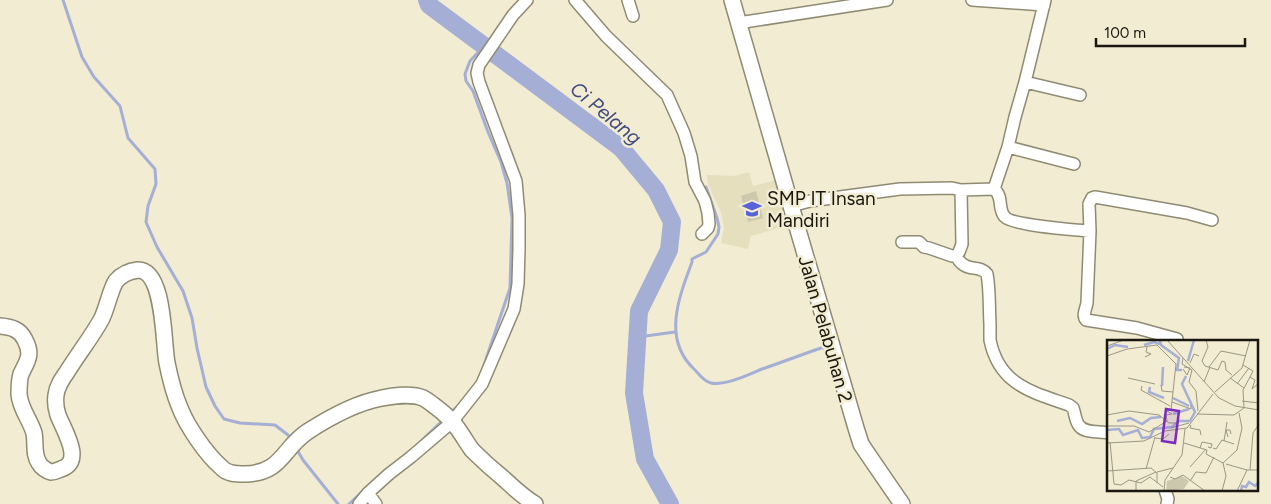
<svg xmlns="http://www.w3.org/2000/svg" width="1271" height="504" font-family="Figtree,sans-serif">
	<rect width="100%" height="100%" fill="#f1ecd2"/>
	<path fill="#e5dfbe" d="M749,172L753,186L776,180L789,225L751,236L748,249L721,243L724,228L721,212L708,185L707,175L734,176Z"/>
	<path fill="#ccc8ad" d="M756,191L763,218L748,222L741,196Z"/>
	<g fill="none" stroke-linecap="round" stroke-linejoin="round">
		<path stroke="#a5afd6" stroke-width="3" d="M63,0L82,57L94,77L120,106L128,138L155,169L156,184L148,206L146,222L157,247L183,291L192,318L197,348L206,387L215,406L224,419L240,423L275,425L288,435L291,440
			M706,187L717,218L719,227L718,234L706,252L692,259V262C679,297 662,339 694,369C699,374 704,382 711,383C725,386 750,374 762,369C783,362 803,354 824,347
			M638,337L675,332
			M483,368L510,288L512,218L507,183L501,162L488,132L473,91L466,81L465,74L470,61L484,46
			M450,413L460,404
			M419,443L443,420
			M296,448L303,460L338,504
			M349,504L365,489"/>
		<path stroke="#a5afd6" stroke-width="18" d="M427,0L429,5L621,148L656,190L672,222L669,250L639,311L634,393L645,459L670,504"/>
		<g stroke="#8f8b73" stroke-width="14">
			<path id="street" d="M575,0L606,36L667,95L684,133L691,156L695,182L705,201L708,213L709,224L708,228L702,234
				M628,0L633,16
				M972,0L1044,5
				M738,23L887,0
				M1025,82L1080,95
				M1008,147L1074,164
				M994,189L1008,147L1015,117L1025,82L1045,0
				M791,206L810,201L900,189L952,188L961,190L994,189C1004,197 997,209 1005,217C1012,225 1076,230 1090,231L1087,303C1086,309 1082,315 1086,320L1137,328L1177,339
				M1090,231L1089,204L1092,198L1095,197L1187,213L1212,220
				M902,242H919L924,247L929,248L952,256H956L959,252L962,244L961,190
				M956,256C958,259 960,263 964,265C971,270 981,266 987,274C990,290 989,308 990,324C990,329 990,335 990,340C999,385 1032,392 1069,405L1073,408C1075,413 1075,419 1078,424C1083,434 1099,431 1108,433
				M1165,490L1168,499L1167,504
				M368,493L376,504
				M359,504L368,493L389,474L411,457L452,422L482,384L514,309L518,284L519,249V215L516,181L479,82L477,73L479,65L513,15L527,0"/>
		</g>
		<g stroke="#8f8b73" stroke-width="18">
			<path id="secondary" d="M732,0L791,206L856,428L861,444L867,453L902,504
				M0,326C11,327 20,329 25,340C33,355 27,361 21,374C19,380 19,388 19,394C20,409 30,419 34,433C36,443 33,454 39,463C41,467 47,471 51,472C55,472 58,470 61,469C85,462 63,429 58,415C56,409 55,402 56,395C57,386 62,379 67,372C78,354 91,338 101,320C107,309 110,290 116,281C122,274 129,271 138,270C165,270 163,343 167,363C170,378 174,394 180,408C187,426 206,454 221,467C227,474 236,474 245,474C282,473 282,449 307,432C330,417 355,403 382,398C394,396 411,393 423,398C427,400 432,404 436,407C444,413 452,420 458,429C463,436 467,443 472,450C482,460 492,469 503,478C513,487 523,497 535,504"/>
		</g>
		<use href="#street" stroke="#fff" stroke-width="11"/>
		<use href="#secondary" stroke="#fff" stroke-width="15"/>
	</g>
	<defs>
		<g id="school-bare" transform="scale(1.5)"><path d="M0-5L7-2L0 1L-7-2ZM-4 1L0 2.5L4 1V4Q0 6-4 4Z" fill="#5663d9" stroke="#f1ecd2" stroke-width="2.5" paint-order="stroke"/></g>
	</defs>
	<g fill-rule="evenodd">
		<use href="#school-bare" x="752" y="209"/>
	</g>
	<g text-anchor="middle" stroke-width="5" stroke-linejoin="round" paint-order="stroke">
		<g font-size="19" fill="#19170e" stroke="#f1ecd2" text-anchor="start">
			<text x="767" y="205">SMP IT Insan<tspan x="767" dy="22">Mandiri</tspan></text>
		</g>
		<g font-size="19" fill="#19170e" stroke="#f1ecd2">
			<text transform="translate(826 329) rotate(74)" y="7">Jalan Pelabuhan 2</text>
		</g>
		<g font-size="20" font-style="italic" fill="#424b7f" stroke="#f1ecd2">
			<text transform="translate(606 113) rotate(40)" y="7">Ci Pelang</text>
		</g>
	</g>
	<g transform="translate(1107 340)">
		<rect width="151" height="151" fill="#f1ecd2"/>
		<path d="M75,136L82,141L77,149L59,151L60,141Z" fill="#ccc8ad"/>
		<path fill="none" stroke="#a5afd6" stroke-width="2.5" d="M53,0L54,5L72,18L70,30H75M37,5L47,2L53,4M0,9L8,5L21,7M81,21L87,0M55,46L56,27M43,47L42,52L57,58M66,58L82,66M66,74L82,69M10,81L23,78L35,84L44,78L54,77M0,90L12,89L16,95L31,90L35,98L43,97L47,89L65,87L72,81H83L88,72L75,44L79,36M134,151L135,146L139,147L142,142L148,146L152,142"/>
		<path fill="none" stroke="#9b9784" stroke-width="1" d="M60,0L112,58L128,66L152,70M99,0L101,7L95,21L98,26L111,30L115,21L118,22L119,30L125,35M0,6L17,0M0,16L20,9L50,5L69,24L64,70L60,71L65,74L59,75L60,81L42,92L27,86H0M38,17L44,14L39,12L40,7M76,18L75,24L85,30L82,42L89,51L91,71M83,23L87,14L92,16M136,25L146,31L143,37L148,40L145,49L152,43M102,27L114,11L139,16M76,29L80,35L83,28L77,27M21,38L48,44M123,38L137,48M97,42L103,27M130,44L142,28M54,45L55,51L66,52M35,46L34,50L63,66M108,52L135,28L143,0M135,61L152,63M65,62L84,69V65M137,68L136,50L143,37M90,74L127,75L137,68M0,75L22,71L52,75L62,83H69L71,89M84,85L83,88L93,90L94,95M64,88L82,83M121,97L119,90H123L124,94M48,98L56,99L62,94M117,101L120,82M3,102L7,144L14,145L22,140L34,143L43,137L56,147M0,103L37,101L58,91L80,88L106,54M77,103L100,110L99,114L116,123L119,136L115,151M93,108L95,102L105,104L104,108L101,107M106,108L109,109L115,100L127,104M116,123L130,110L135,88L132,73M119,124L140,130M83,127L99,109M39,129L48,97M143,130L146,93L152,84M0,131L44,128L50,133V143M50,132L66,128M63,137L68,139L76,135L98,151M83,141L89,132L99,133L107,117M29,151V141L49,132M57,151L58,140L75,115L78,89M130,151L140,130H152"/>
		<path fill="#7b2cbf" fill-opacity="0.15" stroke="#7b2cbf" stroke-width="2.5" d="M59,69L72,71L68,103L55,101Z"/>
		<rect width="151" height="151" fill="none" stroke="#19170e" stroke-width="2.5"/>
	</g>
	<path d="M1096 38v8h149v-8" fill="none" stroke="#19170e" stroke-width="2.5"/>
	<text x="1104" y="38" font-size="15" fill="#19170e" stroke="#f1ecd2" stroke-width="4" paint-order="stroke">100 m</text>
</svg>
